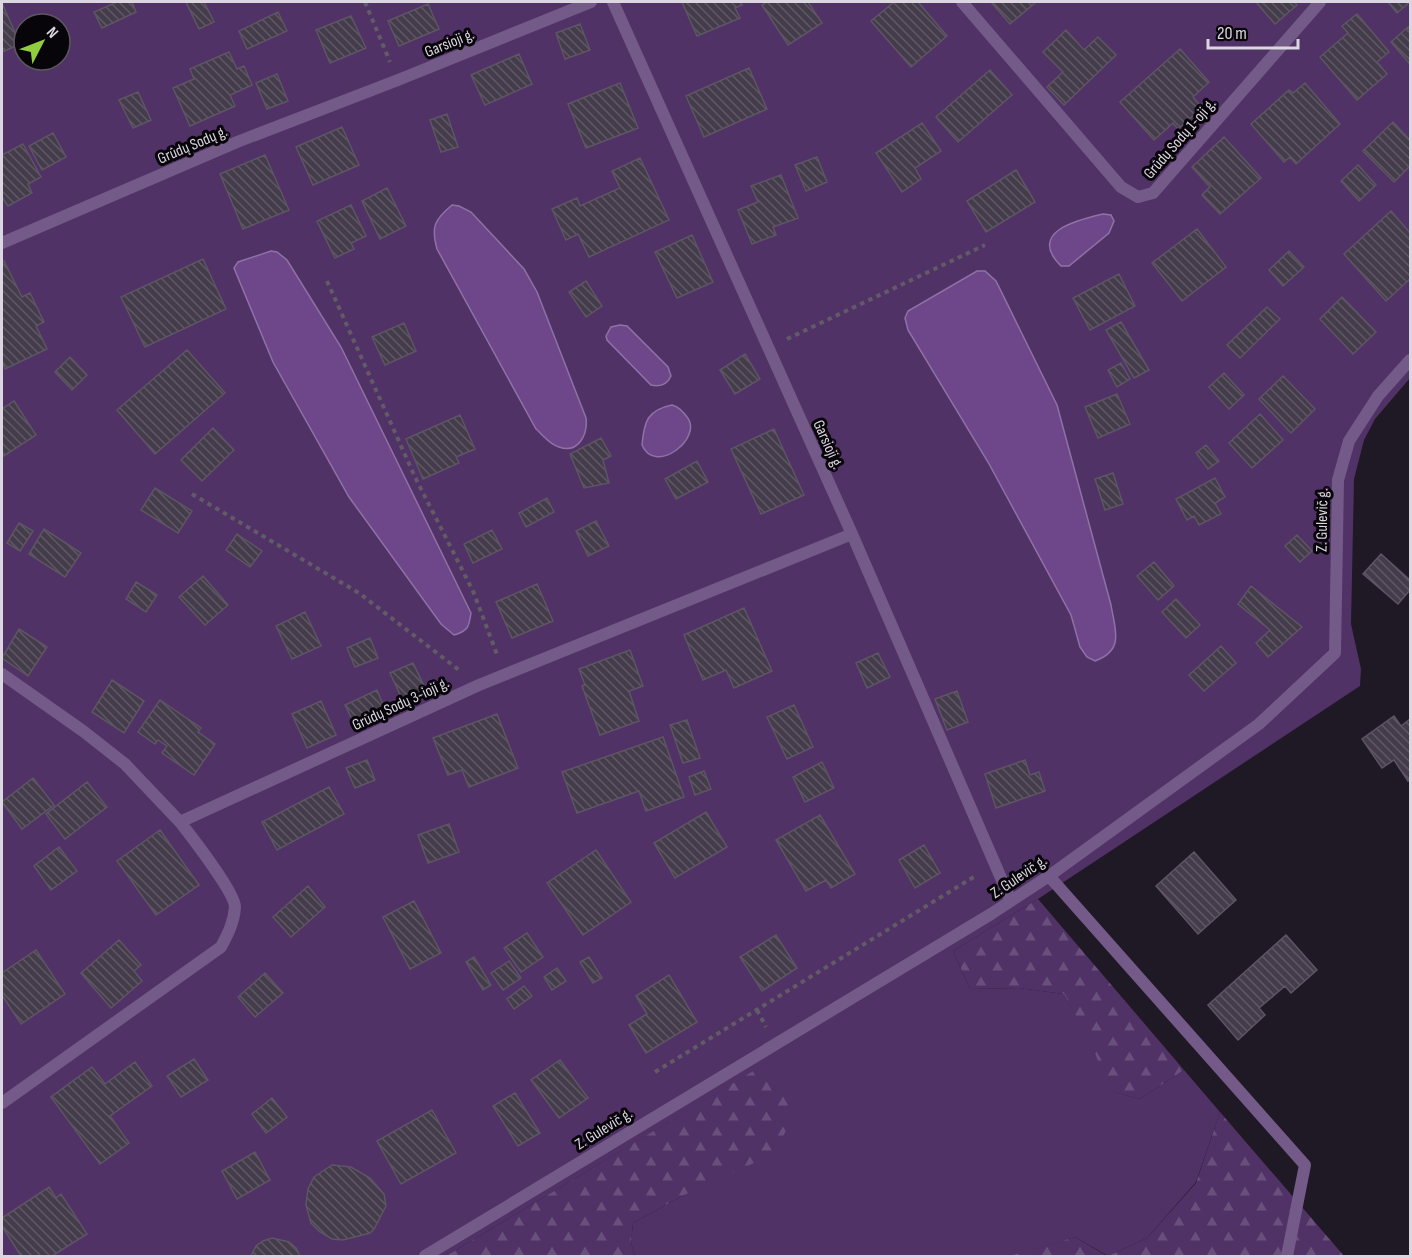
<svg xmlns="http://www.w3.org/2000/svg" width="1412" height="1258" font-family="'Sofia Sans Condensed',sans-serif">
	<defs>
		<pattern id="forest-firs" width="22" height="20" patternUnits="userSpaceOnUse" patternTransform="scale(1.5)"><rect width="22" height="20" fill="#513267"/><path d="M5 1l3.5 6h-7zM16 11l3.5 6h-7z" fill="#694f7c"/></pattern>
		<pattern id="building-back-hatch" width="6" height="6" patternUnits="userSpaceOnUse" patternTransform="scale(1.5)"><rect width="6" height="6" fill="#443c4a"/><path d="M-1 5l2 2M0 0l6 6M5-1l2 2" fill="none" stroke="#5e5764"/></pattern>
	</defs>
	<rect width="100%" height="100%" fill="#1f1825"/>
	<path fill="#513267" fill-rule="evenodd" d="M2,2H1410V378L1375,419L1364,440L1354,479L1351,624L1361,669L1360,686L1038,899L953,951L970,989L1019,988L1064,994L1092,1043L1111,1091L1140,1099L1184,1070L1220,1112L1196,1182L1147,1238L1108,1256L1075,1237L1013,1256H635L631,1243L633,1223L684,1195L769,1062L446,1256H2ZM24,24H60V60H24Z"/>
	<path fill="url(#forest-firs)" d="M1038,899L1184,1070L1140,1099L1110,1091L1091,1043L1064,994L1019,988L970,989L953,951Z
		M770,1061L793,1117L774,1154L684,1195L633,1223L631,1243L635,1256H446Z
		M1220,1112L1344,1256H1108L1147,1238L1196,1183Z
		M1075,1237L1107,1256H1013V1255Z"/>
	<path fill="#6e478a" stroke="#8f72a4" stroke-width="1.5" d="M452,205L459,206L471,212L524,269L537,292L586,418C588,435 578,454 559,447C549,444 543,435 536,429L437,249C431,227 434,220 452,205Z
		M1103,214L1111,215L1114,221L1109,233L1069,266H1061C1027,232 1077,220 1103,214Z
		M271,251L277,252L287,260L341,347L471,613C469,627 468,631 454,635L441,624L349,497L273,362L234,268L238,262Z
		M977,271H985L996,281L1057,405L1111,605C1115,630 1125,650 1095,661L1087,657L1080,647L1071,615L988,462L908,330L905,318L908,311Z
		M620,325L627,326L668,367L671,376C667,385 660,387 651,385L607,340L606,336L611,327Z
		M672,405C679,407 682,411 687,417C704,438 655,476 642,445C644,422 647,410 672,405Z"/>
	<path fill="url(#building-back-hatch)" stroke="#5d5564" stroke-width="1.5" d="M117,2H132L136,12L102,28L94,12Z
		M186,2H204L214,22L199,29Z
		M682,2H740L742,5L735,8L740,18L697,36Z
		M767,2H808L822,23L788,45L762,5Z
		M894,2H918L947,36L911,67L871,21Z
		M991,2H1036L1010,24Z
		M1256,2H1294L1297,5L1275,24Z
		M1388,2H1410L1397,13Z
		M2,3L20,44L2,52Z
		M428,4L439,29L399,46L388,21Z
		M278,12L287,31L247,49L239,31Z
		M1357,14L1389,52L1377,62L1387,74L1357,100L1320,57L1348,33L1342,26Z
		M351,16L366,48L330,63L316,30Z
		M580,24L590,50L565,59L556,33Z
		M1408,27L1410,31V64L1391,42Z
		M1066,30L1084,50L1098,37L1116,55L1064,105L1047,87L1063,72L1043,52Z
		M1180,49L1209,82L1193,97L1202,108L1178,129L1173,123L1154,140L1120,102Z
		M229,52L237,69L244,66L252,85L230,95L235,106L190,126L173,88L194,79L190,69Z
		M519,54L532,84L485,105L471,75Z
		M749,68L767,109L704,137L686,96Z
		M990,70L1012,95L958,142L936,117Z
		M277,74L288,101L267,109L256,83Z
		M620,83L638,128L586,148L568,104Z
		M1305,83L1340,124L1296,164L1290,157L1284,162L1251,124L1289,90L1293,93Z
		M138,92L151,120L133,128L119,100Z
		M447,114L458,147L441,152L430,120Z
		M1393,122L1410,140V166L1394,182L1363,151Z
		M922,123L941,151L915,168L921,179L902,192L876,153Z
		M342,127L359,165L313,185L296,147Z
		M53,133L66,157L42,170L29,146Z
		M1224,137L1261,178L1220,214L1202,195L1210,187L1192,167Z
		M23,144L41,177L28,184L32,193L8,206L2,197V155Z
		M265,155L289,210L243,229L220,174Z
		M817,157L827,182L806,191L795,165Z
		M640,158L669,220L589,257L578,234L566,240L552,209L577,198L580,206L620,188L612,171Z
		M1358,165L1376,185L1359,201L1341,181Z
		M1016,170L1035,202L986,232L967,201Z
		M781,175L798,218L773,227L776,235L752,244L738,210L758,202L751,186Z
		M387,188L406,226L380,239L362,201Z
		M351,205L366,236L351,243L354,249L335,258L317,221Z
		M1391,211L1410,233V279L1386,301L1344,254Z
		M1197,229L1226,267L1182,301L1152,263Z
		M692,235L713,282L677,298L655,252Z
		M1289,251L1304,267L1283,286L1269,270Z
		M203,259L226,309L145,347L121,297Z
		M4,261L22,297L30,293L44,322L36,326L47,349L5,369L2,361V262Z
		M1119,274L1135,306L1090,330L1073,298Z
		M586,281L602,306L586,317L569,292Z
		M1342,297L1376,332L1353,354L1320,319Z
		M1267,307L1280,319L1240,358L1227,345Z
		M1121,322L1149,370L1134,378L1106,330Z
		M404,323L416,351L385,365L372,337Z
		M187,350L225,393L155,454L117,410Z
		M745,354L760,379L735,394L720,370Z
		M70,357L87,375L72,390L55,372Z
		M1121,363L1130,379L1117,387L1108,370Z
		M1224,373L1244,395L1229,409L1209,387Z
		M1283,376L1315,409L1291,433L1259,399Z
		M1117,394L1130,424L1098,438L1085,407Z
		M14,401L36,435L2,457V409Z
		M1260,414L1283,440L1252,468L1229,443Z
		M460,415L475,449L456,457L459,463L423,479L406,439Z
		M213,428L234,450L202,481L181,460Z
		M774,429L804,495L761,514L731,449Z
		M601,438L611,456L603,460L609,483L584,488L570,454Z
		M1206,445L1219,461L1208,469L1196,453Z
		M697,461L708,482L676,499L665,479Z
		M1113,473L1123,504L1105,510L1095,479Z
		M1215,478L1225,497L1215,503L1221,514L1199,525L1194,516L1187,520L1176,499Z
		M155,488L192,511L178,533L141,510Z
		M547,498L554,512L526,527L519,513Z
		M596,521L609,546L588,556L576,531Z
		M19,523L33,531L20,551L7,543Z
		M44,529L81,553L65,577L29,554Z
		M492,530L502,549L473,563L464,544Z
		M237,534L262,551L250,567L226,550Z
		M1297,535L1312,551L1300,562L1285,546Z
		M1381,554L1410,580V590L1398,604L1363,574Z
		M1154,562L1174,586L1158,600L1137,576Z
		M203,576L228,605L205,625L179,597Z
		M136,582L157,595L146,612L126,599Z
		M537,584L553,621L512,638L496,602Z
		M1251,586L1302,627L1268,657L1256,643L1270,630L1238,604Z
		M1176,599L1200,625L1186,638L1162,612Z
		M744,608L772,671L734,688L726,670L703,680L684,635Z
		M305,612L321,646L292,659L276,626Z
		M19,629L47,647L28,676L2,658Z
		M370,638L378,658L355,667L347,648Z
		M1221,646L1236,663L1204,691L1189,675Z
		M630,650L643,686L629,691L639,721L600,735L582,686L585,685L579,669Z
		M878,653L890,677L867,688L856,663Z
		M413,663L426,690L403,701L390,673Z
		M112,680L144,701L124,733L92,712Z
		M377,690L384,707L353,721L345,705Z
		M957,691L968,722L947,730L935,699Z
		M160,700L201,728L198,732L215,744L194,775L162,753L167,746L158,740L155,744L138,732Z
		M321,701L336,735L307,748L292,714Z
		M794,705L813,747L787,759L767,717Z
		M497,714L518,768L469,787L462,770L448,775L433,738Z
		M1394,716L1401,726L1410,719V779L1408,781L1394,760L1382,768L1362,739Z
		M687,720L700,758L683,763L670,725Z
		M663,737L684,797L646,811L639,791L577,813L562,772Z
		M367,760L375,780L355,788L346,768Z
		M1025,760L1030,775L1039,772L1045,791L996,808L985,774Z
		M822,762L834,788L805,802L793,777Z
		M704,771L711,789L695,795L689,777Z
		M33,778L54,805L22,829L2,802Z
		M87,782L107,807L65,839L46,814Z
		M329,787L344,814L277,850L262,822Z
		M706,812L727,847L675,878L654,843Z
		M820,815L855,874L831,888L826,880L806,891L776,840Z
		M449,824L459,852L428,863L418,835Z
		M160,830L199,885L156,915L117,861Z
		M924,845L940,873L915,888L899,860Z
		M59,847L77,871L51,890L34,866Z
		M596,850L631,902L583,935L547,883Z
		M1194,852L1236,900L1198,934L1156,886Z
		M308,886L325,907L291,937L273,917Z
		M414,901L441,953L410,969L383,917Z
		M527,933L543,957L521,972L504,948Z
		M776,935L797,968L762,991L740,957Z
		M1286,935L1317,970L1291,993L1285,986L1259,1008L1265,1015L1238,1040L1208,1005Z
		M119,940L141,965L134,971L142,981L111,1008L81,973Z
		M36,950L65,994L21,1024L2,995V973Z
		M474,957L491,985L483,990L466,962Z
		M589,957L602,978L593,983L580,962Z
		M509,961L521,978L503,990L491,973Z
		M557,968L566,981L552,990L544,977Z
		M265,973L283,993L255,1017L238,997Z
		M669,975L697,1022L646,1053L629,1025L647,1014L636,996Z
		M524,986L532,996L514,1009L507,999Z
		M194,1059L208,1080L181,1097L167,1076Z
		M560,1060L588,1098L559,1118L531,1080Z
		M135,1062L152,1086L110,1116L129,1143L100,1164L51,1097L92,1067L105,1084Z
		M515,1093L540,1133L518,1146L493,1106Z
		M272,1098L287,1117L266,1133L252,1114Z
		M432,1110L456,1153L401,1184L377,1141Z
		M255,1152L270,1180L237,1199L222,1171Z
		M332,1165L351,1167L370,1178L384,1194L386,1206L374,1229L370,1233L343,1240L332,1239L320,1232L311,1223L306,1205L308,1189L314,1177Z
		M49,1187L56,1198L61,1194L87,1234L52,1256H21L2,1226V1218Z
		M272,1238L289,1242L296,1248L300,1256H251L256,1246L263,1241Z"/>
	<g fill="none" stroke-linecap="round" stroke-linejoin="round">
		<path stroke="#615b66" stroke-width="4" stroke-dasharray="4.5 4.5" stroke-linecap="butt" d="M365,2L390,62
			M327,281L415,477L473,591L498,657
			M787,339L985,245
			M192,494L359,593L459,670
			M757,1010L766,1027
			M655,1072L977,875"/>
		<path stroke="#745a88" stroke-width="12" d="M613,2L852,534L1011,901
			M962,2L1121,187L1138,197L1153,193L1320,2
			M2,243L237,142L398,80L591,2
			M2,674L83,731L125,764L180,822L479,685L852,534
			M1049,876L1305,1165L1287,1256
			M2,1103L221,947C228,934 234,922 235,907C235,893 191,836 180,822
			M425,1256L991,914L1049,876L1259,724L1335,653L1338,480L1349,441L1378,396L1410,360"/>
	</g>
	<g text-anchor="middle" stroke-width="6" stroke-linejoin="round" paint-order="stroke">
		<g font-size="16" fill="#dbd6df" stroke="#08050a">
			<text transform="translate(449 42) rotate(-22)" y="6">Garsioji g.</text>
			<text transform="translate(1179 138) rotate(-49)" y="6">Grūdų Sodų 1-oji g.</text>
			<text transform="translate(192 144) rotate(-23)" y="6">Grūdų Sodų g.</text>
			<text transform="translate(829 444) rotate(66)" y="6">Garsioji g.</text>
			<text transform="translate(1321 520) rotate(-89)" y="6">Z. Gulevič g.</text>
			<text transform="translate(400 703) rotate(-25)" y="6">Grūdų Sodų 3-ioji g.</text>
			<text transform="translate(1018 876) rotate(-34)" y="6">Z. Gulevič g.</text>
			<text transform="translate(603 1128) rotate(-32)" y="6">Z. Gulevič g.</text>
		</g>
	</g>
	<rect width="1412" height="1258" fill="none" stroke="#dbd6df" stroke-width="6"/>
	<g transform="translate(42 42) rotate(48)"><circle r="28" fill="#08050a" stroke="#5c595f" stroke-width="1.5"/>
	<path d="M0-4.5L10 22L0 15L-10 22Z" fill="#91cd3f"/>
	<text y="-9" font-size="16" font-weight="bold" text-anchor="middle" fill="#dbd6df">N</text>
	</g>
	<path d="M1208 39v9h90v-9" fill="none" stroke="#dbd6df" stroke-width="3"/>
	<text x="1217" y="39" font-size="18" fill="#dbd6df" stroke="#08050a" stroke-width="4.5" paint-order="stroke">20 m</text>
</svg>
